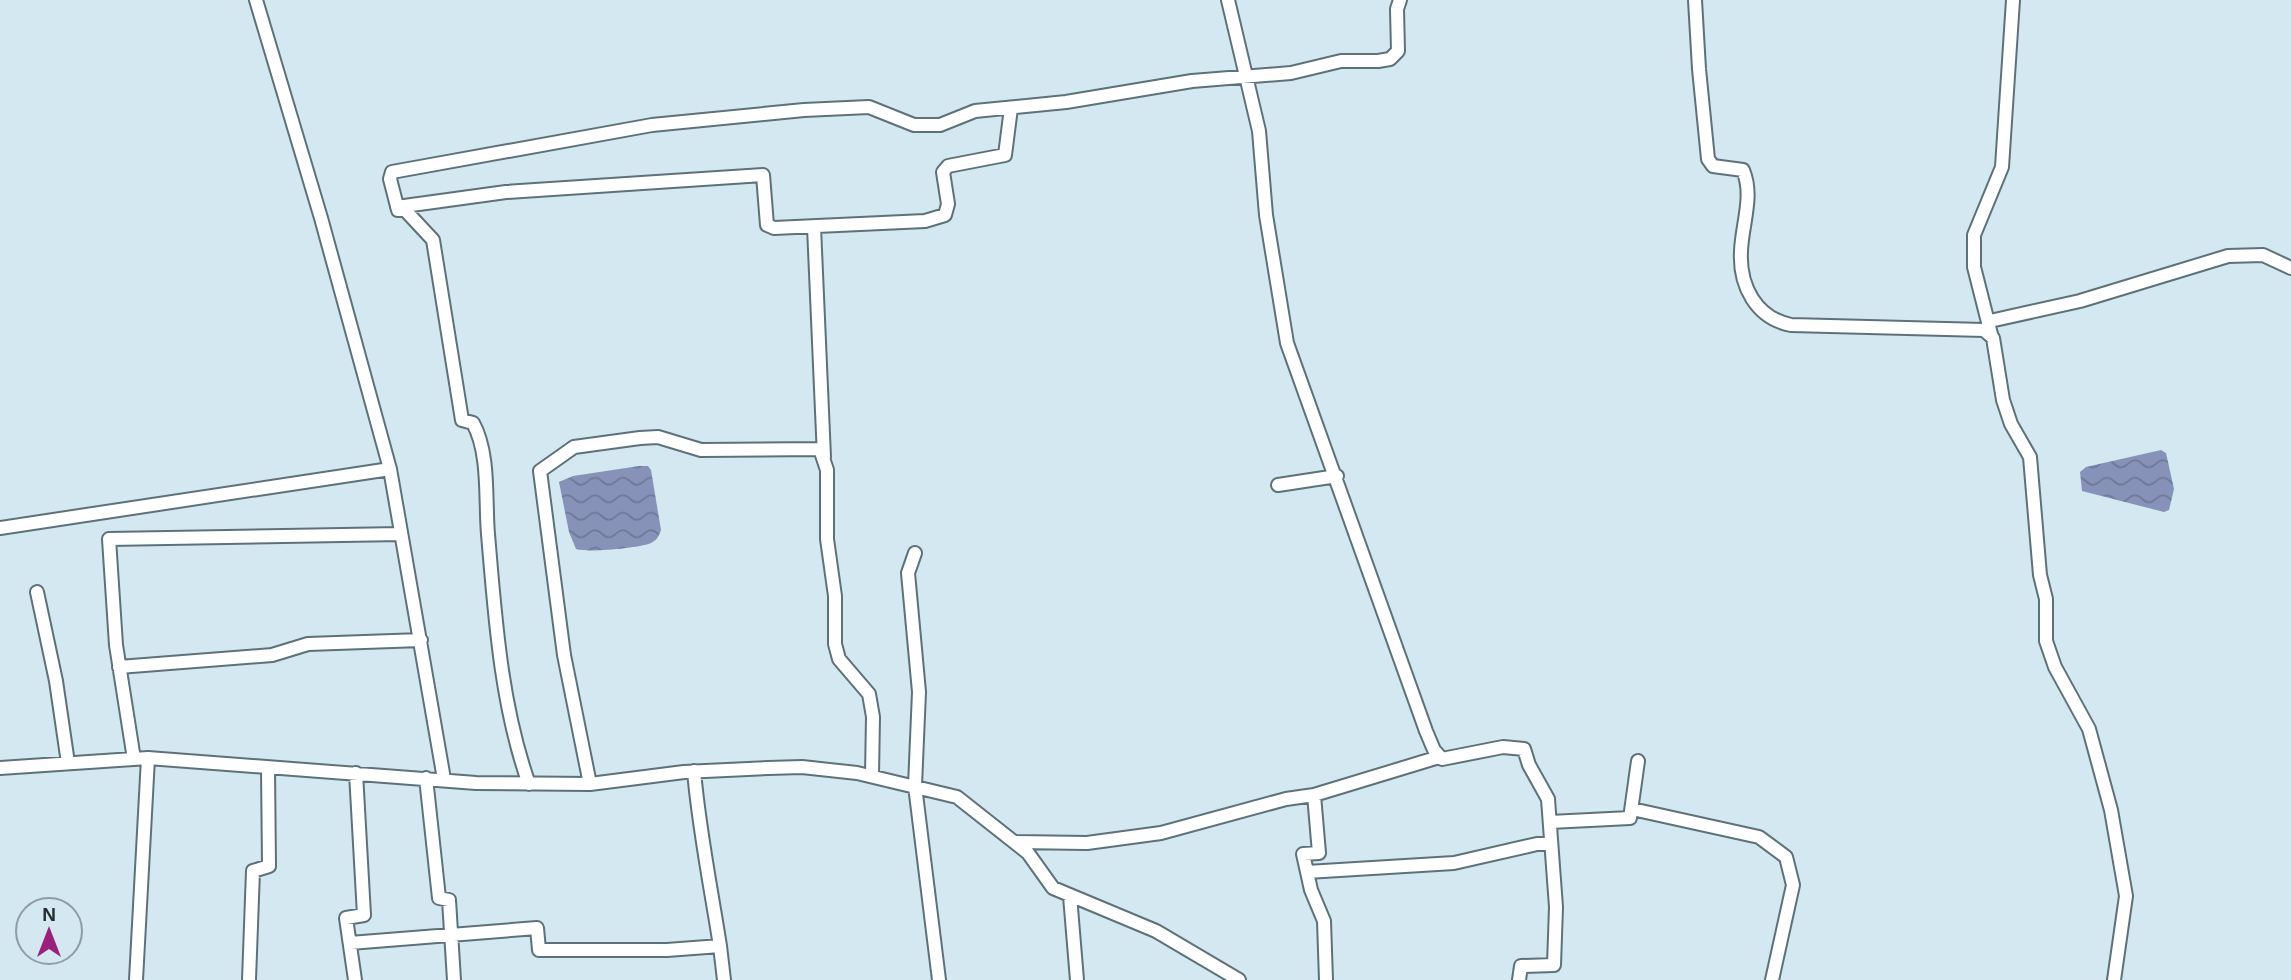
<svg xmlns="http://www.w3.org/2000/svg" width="2291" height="980" font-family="Arial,sans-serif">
	<defs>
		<pattern id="water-waves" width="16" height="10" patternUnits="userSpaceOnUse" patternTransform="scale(1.75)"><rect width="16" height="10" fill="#8792b9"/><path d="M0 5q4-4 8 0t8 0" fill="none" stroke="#6e7897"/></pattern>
	</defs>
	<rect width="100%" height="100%" fill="#d3e8f1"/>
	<path fill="url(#water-waves)" d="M2161,450L2166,453L2174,489L2169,510L2164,512L2082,491L2080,472L2086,467Z
		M639,466H648L651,470L661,530C659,536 657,540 651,543C640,548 587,553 576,549L569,532L559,482L573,476Z"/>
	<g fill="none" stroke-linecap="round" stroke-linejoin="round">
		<g stroke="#5e7179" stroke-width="16">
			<path id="minor" d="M256,0L321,218L390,469L444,779
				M1228,0L1259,131L1266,215L1287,343L1426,731L1434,750L1442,759L1503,747L1524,749L1529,765L1548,799L1556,907L1554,965L1521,966L1519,980
				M1695,0L1699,69L1708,159L1713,166L1743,170C1754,196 1742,224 1741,251C1739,286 1756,318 1791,325L1984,330L1993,338L2003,400L2011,424L2030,457L2040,575L2046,599V641L2055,667L2089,729L2111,810L2126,896L2114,980
				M397,207L506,192L763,175L767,225L774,228L925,221L945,215L948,204L943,172L948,166L1005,155L1011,108
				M814,227L824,457
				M1990,321L2080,301L2228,256L2263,255L2291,268
				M1991,334L1974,267V235L2002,167L2013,0
				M1278,485L1337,476
				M0,528L390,469
				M915,553L908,573L919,692L915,786L939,980
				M37,592L56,681L68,763
				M119,667L272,655L308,644L421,640
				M134,759L116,645L109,539L401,534
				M0,768L148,758L476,783L590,784L684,772L768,768L802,767L857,773L957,797L1028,853L1053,888L1156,931L1239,980
				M426,778L439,898L449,900L454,980
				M529,784C501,706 495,617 488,534C485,500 490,454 473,423L462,420L433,240L405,210H398L390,179L392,172L652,125L804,110L869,107L914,125H940L975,111L1066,102L1192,81L1291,73L1341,61H1378L1390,59L1398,51L1397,9L1400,0
				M590,784L564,655L540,471L574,447L640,438L658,437L701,450L820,449L827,470V539L835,596V644L839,659L869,694L873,717L872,775
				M1314,795L1439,757
				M1632,809L1759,837L1786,857L1793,885L1772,980
				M1550,822L1630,818L1638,761
				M1014,842L1087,843L1161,833L1286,799L1314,795L1319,853L1303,854L1311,890L1324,921L1326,980
				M1307,872L1454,863L1537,844H1551
				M1070,896L1077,980
				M350,943L537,928L539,950H667L720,946C711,888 699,830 694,771
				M720,946L724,980
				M136,980L148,758
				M249,980L253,871L269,866L268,768
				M355,980L346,918L364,915L356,773"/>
		</g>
		<use href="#minor" stroke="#fff" stroke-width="12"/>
	</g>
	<g transform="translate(49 931)"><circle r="33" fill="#d3e8f1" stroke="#8d9da4" stroke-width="2"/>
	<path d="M0-5L12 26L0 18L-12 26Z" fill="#9b2079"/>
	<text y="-10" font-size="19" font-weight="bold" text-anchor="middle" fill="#252d31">N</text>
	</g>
</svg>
